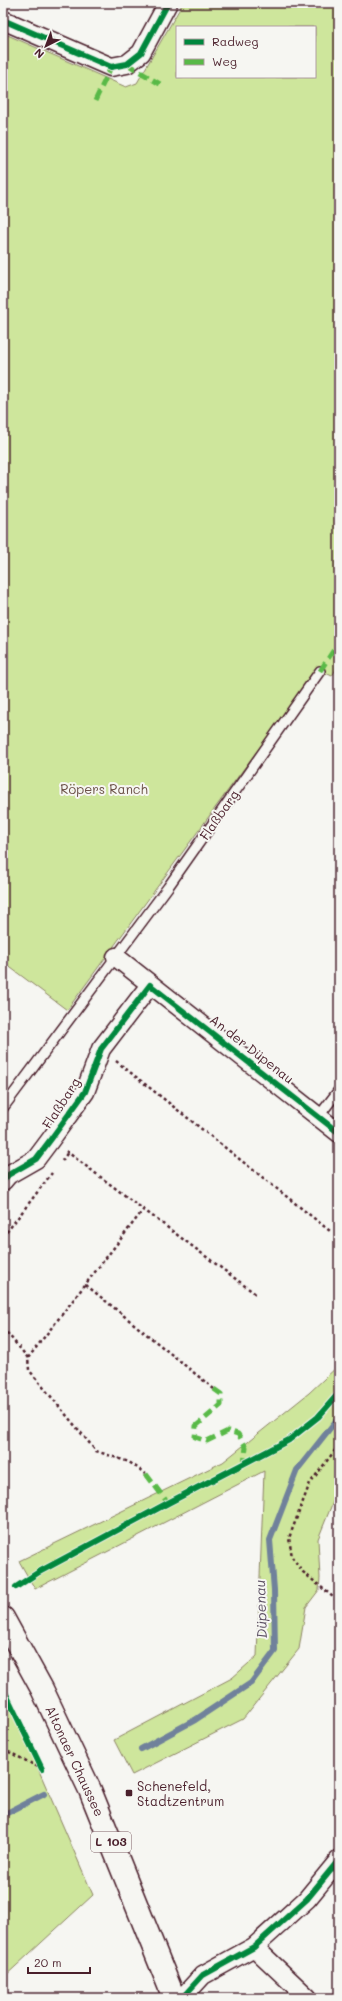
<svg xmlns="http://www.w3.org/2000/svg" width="342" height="2001" font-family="Mali,sans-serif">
	<rect width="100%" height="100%" fill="#f6f6f2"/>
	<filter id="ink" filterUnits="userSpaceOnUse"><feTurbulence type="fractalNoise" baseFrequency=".025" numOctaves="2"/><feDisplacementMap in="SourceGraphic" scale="8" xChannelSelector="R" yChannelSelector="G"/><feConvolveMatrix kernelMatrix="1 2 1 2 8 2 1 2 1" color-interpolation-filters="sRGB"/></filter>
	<g filter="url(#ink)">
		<path fill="#cee69c" stroke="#8c8264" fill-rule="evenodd" d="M183,3H339V664L332,676L317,669L67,1010L3,962V33L126,87L137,83ZM177,27H315V77H177Z
			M339,1365V1487L318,1539L320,1578L319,1590L306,1607L299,1649L243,1719L132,1775L114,1740L232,1678L257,1656L264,1471L35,1589L19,1561L223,1462L309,1393Z
			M3,1697L20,1727L93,1895L3,1978Z"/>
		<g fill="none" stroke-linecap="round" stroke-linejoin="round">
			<path stroke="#6f819b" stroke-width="6" d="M141,1749L195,1720L251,1683L275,1651L274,1590L270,1540L297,1470L339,1417
				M3,1815L44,1794"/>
			<g stroke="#4a1f2b" stroke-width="12">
				<path id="lane" d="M3,1108L168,887L320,671
					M319,1116L339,1090"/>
			</g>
			<g stroke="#4a1f2b" stroke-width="21">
				<path id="street" d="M3,20L111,67L127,64L141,53L168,3
					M116,957L339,1133
					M3,1181L8,1175L36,1159L51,1139L85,1092L101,1049L150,985
					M254,1947L308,1998
					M182,1998L203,1975L254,1947L307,1899L339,1860"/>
			</g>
			<g stroke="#4a1f2b" stroke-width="25">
				<path id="primary" d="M3,1618L42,1689L90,1790L174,1998"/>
			</g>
			<path stroke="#4a1f2b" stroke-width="2.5" stroke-dasharray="3 3" stroke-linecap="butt" d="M116,1061L330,1231
				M66,1151L257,1295
				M62,1161L68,1152
				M3,1237L52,1173
				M86,1285L214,1389
				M3,1328L28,1358L29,1370L96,1451L129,1462L146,1474
				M28,1358L144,1209
				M339,1445L310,1483L289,1538L292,1557L303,1572L339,1602
				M3,1749L42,1769"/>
			<use href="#lane" stroke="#f6f6f2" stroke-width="9"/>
			<use href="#street" stroke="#f6f6f2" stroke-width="18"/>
			<use href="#primary" stroke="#f6f6f2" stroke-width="22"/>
			<path stroke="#58b947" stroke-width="5" stroke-dasharray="10 5" stroke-linecap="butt" d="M127,64L160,84
				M95,101L111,67
				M320,671L339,642
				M214,1389L221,1394V1405L196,1426L195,1437L207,1441L228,1431L238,1434L246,1447L244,1463
				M146,1474L168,1503"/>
			<g stroke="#f6f6f2" stroke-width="8">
				<path id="cycleway" d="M3,20L111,67L127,64L141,53L168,3
					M3,1181L8,1175L36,1159L51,1139L85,1092L101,1049L150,985L339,1133
					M16,1587L39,1572L168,1503L289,1440L318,1417L339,1393
					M3,1688L42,1769
					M182,1998L203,1975L254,1947L307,1899L339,1860"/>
			</g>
			<use href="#cycleway" stroke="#00873e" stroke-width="6"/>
		</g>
	</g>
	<rect fill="#4a1f2b" stroke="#f6f6f2" stroke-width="1.5" x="125" y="1789" width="8" height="8" rx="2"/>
	<g text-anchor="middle" stroke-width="4" stroke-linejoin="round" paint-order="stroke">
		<rect fill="#f6f6f2" stroke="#7e6067" stroke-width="1" x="91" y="1832" width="40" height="20" rx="3"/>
		<g font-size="12" font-weight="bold" fill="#4a1f2b">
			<text x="111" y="1846">L 103</text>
		</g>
		<g font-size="13" fill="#6b5147" stroke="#f6f6f2">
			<text x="104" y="794">Röpers Ranch</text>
		</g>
		<g font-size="13" fill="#4a1f2b" stroke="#f6f6f2">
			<text transform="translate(219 815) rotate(-55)" y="5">Flaßbarg</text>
			<text transform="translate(252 1049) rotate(38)" y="5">An der Düpenau</text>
			<text transform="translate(61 1103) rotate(-57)" y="5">Flaßbarg</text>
			<text transform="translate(75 1761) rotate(65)" y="5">Altonaer Chaussee</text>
		</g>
		<g font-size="13" fill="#4a1f2b" stroke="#f6f6f2" text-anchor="start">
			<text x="137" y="1791">Schenefeld,<tspan x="137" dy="15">Stadtzentrum</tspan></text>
		</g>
		<g font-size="14" font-style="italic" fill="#5c5063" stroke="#f6f6f2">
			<text transform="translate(261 1609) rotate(-92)" y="5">Düpenau</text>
		</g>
	</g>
	<rect width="342" height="2001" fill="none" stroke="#f6f6f2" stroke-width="16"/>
	<rect x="8" y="8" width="326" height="1985" fill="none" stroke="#4a1f2b" stroke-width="1.5" filter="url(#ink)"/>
	<rect x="176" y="26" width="140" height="52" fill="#f6f6f2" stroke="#b1a0a2"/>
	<rect x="184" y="39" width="20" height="6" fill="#00873e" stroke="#b1a0a2"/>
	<text x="212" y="46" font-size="12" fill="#4a1f2b">Radweg</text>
	<rect x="184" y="59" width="20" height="6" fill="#58b947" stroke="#b1a0a2"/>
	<text x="212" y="66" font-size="12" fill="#4a1f2b">Weg</text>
	<g transform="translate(46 46) rotate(222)" stroke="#f6f6f2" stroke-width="3" paint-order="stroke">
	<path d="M0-3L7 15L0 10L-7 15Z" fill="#4a1f2b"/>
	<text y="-6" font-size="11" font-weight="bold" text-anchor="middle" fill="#4a1f2b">N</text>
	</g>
	<path d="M28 1967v6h62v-6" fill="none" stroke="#4a1f2b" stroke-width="2"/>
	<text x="34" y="1967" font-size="12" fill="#4a1f2b" stroke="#f6f6f2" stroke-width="3" paint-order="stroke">20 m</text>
</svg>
